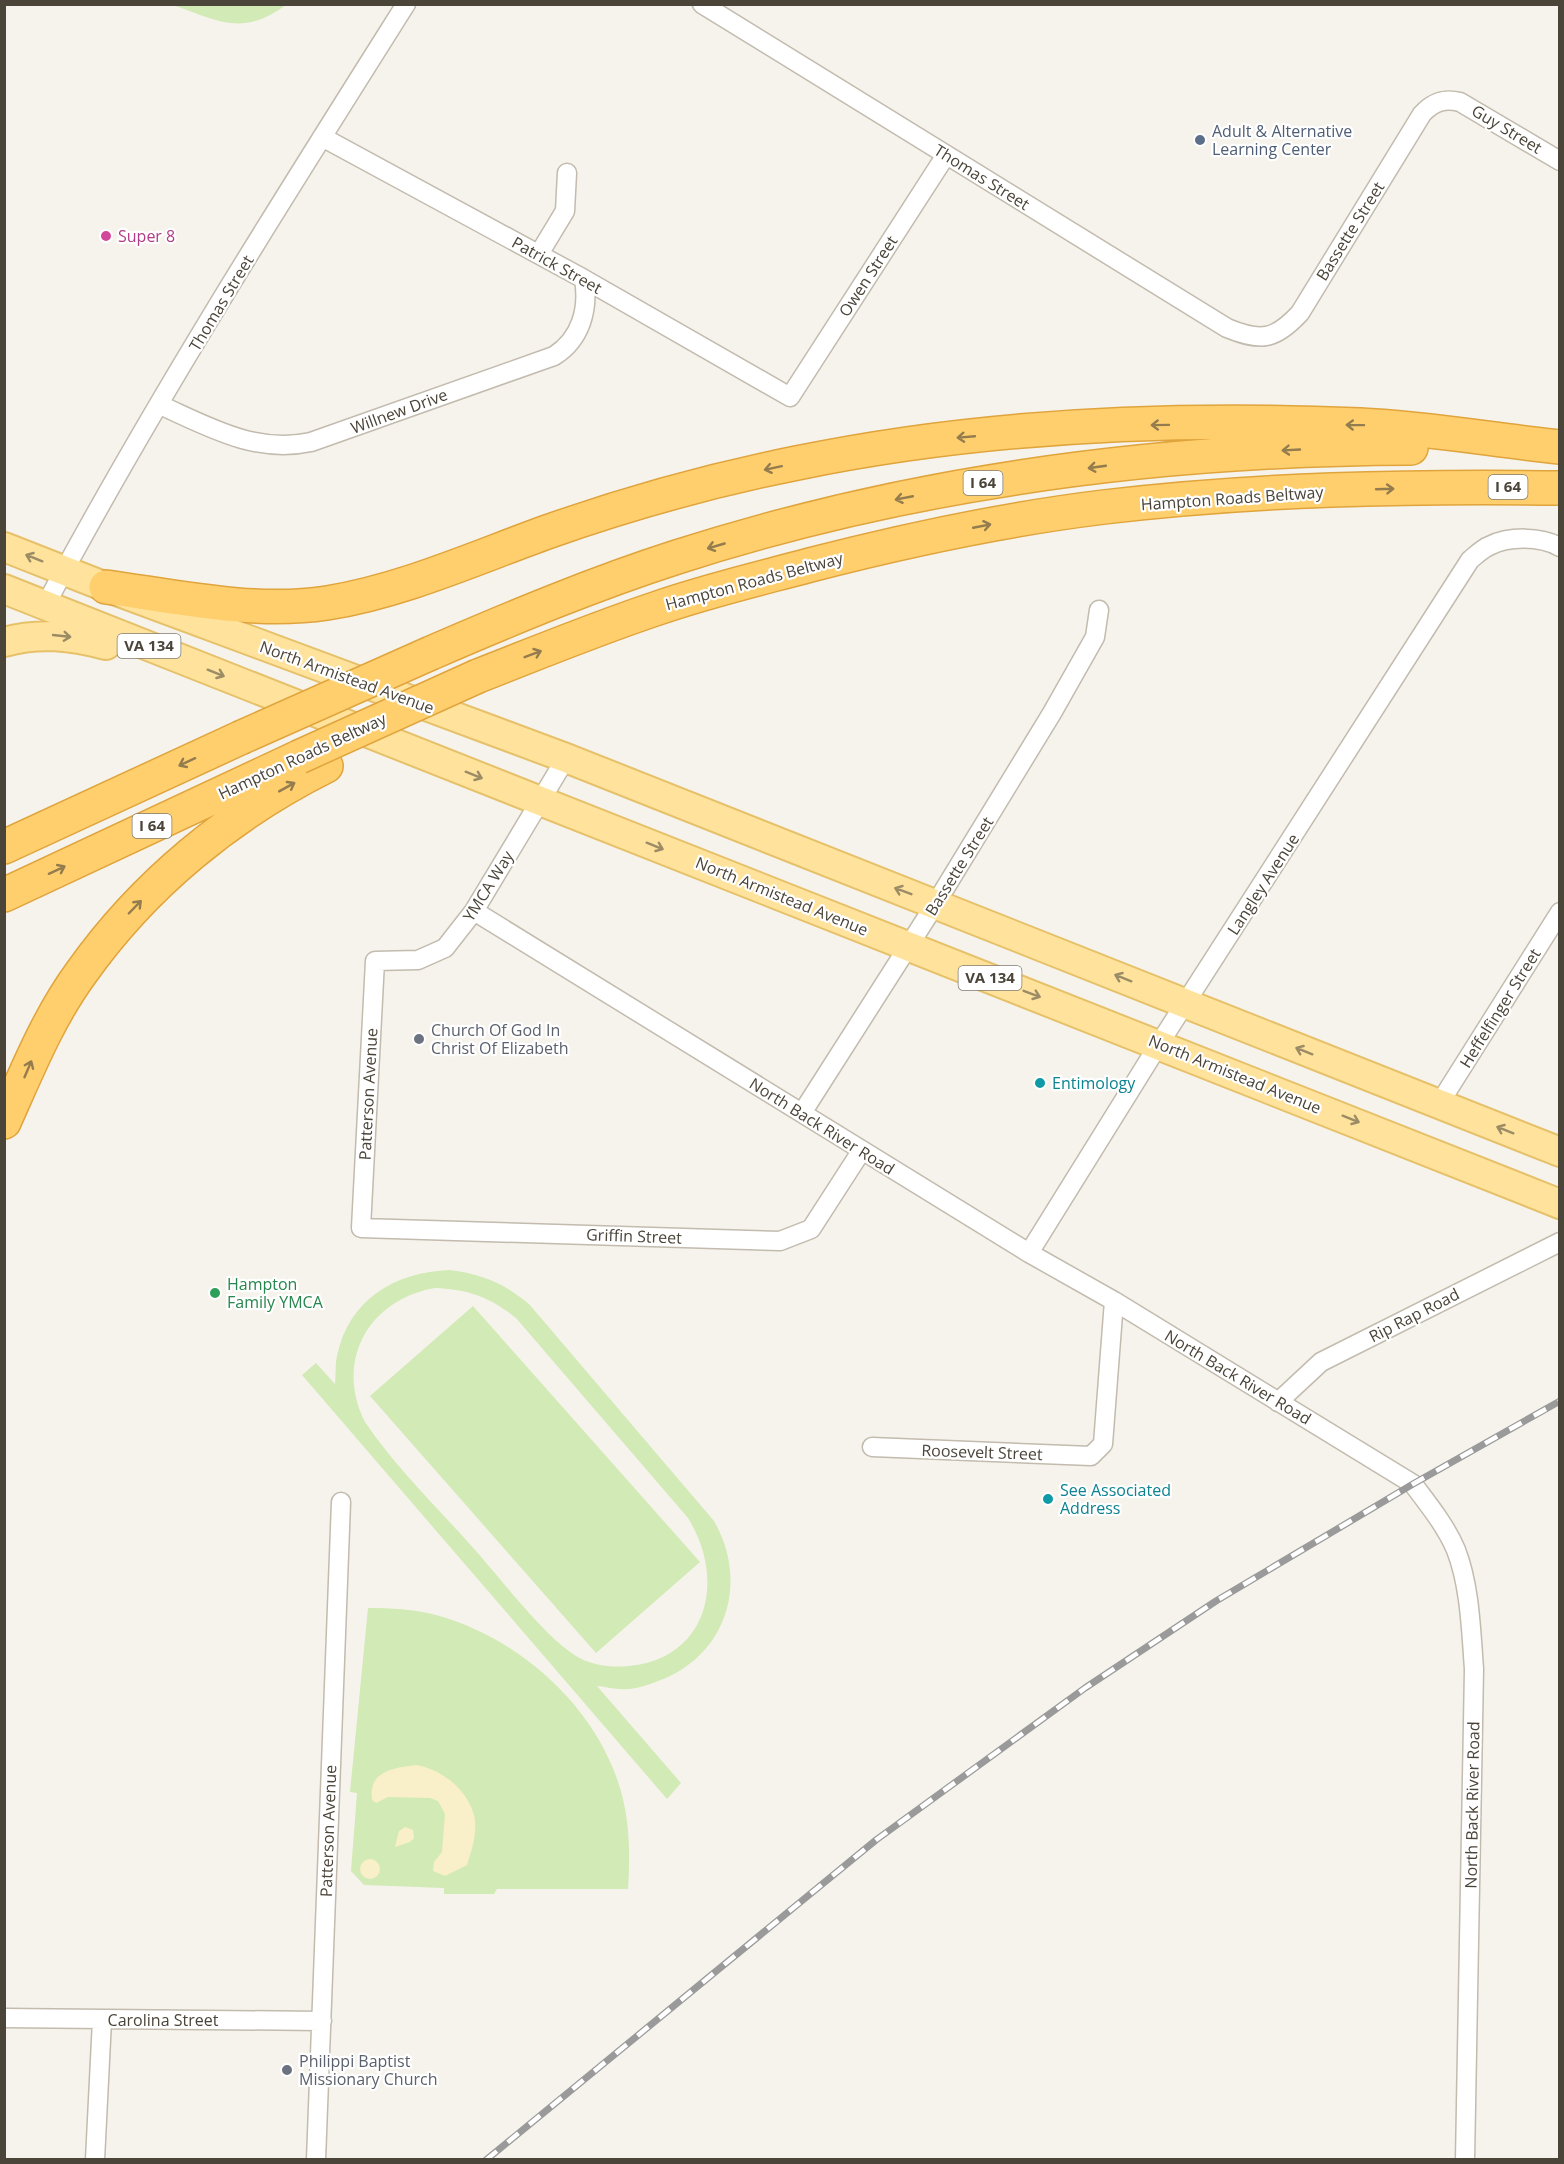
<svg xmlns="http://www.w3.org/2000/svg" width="1564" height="2164" font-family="'Open Sans',sans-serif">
	<rect width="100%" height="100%" fill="#f6f3ec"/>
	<path fill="#d2eab5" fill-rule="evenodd" d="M173,5H286C242,37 219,21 173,5Z
		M450,1270C481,1274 504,1283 529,1304L714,1521C747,1578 730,1648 668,1677C656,1682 642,1688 628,1689C617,1690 607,1687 597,1686L681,1783L667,1799L302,1375L316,1363L335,1384C336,1375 335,1365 337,1356C349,1299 395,1272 450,1270ZM435,1288C467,1289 490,1297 516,1318L688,1518C726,1579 709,1658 629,1666C612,1668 590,1665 576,1656C543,1635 502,1580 475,1550C439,1509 395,1467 365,1422C334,1361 369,1299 435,1288Z
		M473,1306L700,1562L596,1653L370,1396Z
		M368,1608C391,1608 414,1609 436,1615C521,1638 602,1711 623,1799C630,1829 630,1859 628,1889H497L494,1894H444V1888L364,1885L351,1871L357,1793L350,1792Z"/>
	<path fill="#f9efc9" d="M416,1765C441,1769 467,1789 474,1815C478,1831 472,1850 467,1865L445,1876L433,1871L434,1862L442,1852L445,1814L438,1801L430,1798L388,1797L376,1803L372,1800C368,1771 393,1768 416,1765Z
		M405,1827L413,1830L414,1838L410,1842L395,1847L399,1831Z
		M360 1869a10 10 0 1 1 20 0a10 10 0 1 1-20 0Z"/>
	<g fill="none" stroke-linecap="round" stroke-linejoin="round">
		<g stroke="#c2bbae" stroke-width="21">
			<path id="minor" d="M702,4L1227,328C1261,342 1275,340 1300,313L1422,114C1433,102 1444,98 1460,102L1560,161
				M322,137L584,279L790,397L946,155
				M539,254L565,211L567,173
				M160,405C209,427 255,454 311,442L554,356C581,339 589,309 584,279
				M45,606C155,400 281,202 406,4
				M566,758L474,911L445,948L418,960L375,961L361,1228L780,1241L811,1229L862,1150
				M474,911L1029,1253L1114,1301L1413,1484C1428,1504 1446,1526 1456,1550C1470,1586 1471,1630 1474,1669L1465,2160
				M1439,1104L1560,912
				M802,1113L936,903L1052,713L1095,637L1099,610
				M1029,1253L1159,1044L1470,560C1475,556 1482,549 1489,546C1509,536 1540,536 1560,547
				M1278,1402L1321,1362L1560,1242
				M872,1447L1091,1456L1103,1444L1114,1301
				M4,2018L322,2021
				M95,2160L102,2020
				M316,2160L341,1502"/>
		</g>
		<g stroke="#e6c16a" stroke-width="32">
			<path id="primary" d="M4,547L106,587L566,758L1560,1152
				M4,589L1560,1204
				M4,642C40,632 71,636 106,645"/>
		</g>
		<g stroke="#e0a43c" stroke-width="36">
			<path id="motorway" d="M106,587C178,597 254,614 327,603C402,591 475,558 547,532C629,503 712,480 797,463C981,425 1173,417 1360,425C1426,428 1493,440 1560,447
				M431,653C512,618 593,584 677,557C913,481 1163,449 1411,448
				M478,676C537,653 595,629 655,609C706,591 758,579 810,565C907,540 1005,519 1104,507C1255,489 1408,486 1560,488
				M4,847L240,738
				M4,895L299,757
				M4,1122C27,1071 48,1018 81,973C144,884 230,814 326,766"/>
		</g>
		<use href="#minor" stroke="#fff" stroke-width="18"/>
		<use href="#primary" stroke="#ffe39c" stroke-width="28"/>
		<use href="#motorway" stroke="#ffcf6e" stroke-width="33"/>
		<g stroke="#9a9a9a" stroke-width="7">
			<path id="rail" d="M486,2160L876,1840L1085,1688L1216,1601L1413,1484L1560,1401"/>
		</g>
		<use href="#rail" stroke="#fff" stroke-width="4.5" stroke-dasharray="14" stroke-linecap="butt"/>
		<g stroke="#e0a43c" stroke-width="36" stroke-linecap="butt">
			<path id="motorway-bridge" d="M240,738L431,653
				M299,757L478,676"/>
		</g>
		<use href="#motorway-bridge" stroke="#ffcf6e" stroke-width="33"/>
	</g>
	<defs><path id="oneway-shaft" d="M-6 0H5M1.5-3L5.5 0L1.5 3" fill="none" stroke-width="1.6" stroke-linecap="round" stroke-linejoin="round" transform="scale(1.5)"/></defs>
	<g stroke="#937c4e">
		<use href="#oneway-shaft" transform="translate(1160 425) rotate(179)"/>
		<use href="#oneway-shaft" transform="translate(1355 425) rotate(-179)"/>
		<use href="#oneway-shaft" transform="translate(966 437) rotate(175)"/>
		<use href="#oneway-shaft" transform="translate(1291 450) rotate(177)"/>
		<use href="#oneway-shaft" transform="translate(1097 467) rotate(172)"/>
		<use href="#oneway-shaft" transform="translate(773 468) rotate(168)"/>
		<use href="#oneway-shaft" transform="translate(1385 489) rotate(-2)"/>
		<use href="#oneway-shaft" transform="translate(904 498) rotate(169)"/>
		<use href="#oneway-shaft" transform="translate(982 526) rotate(-11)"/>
		<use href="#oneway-shaft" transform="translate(716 546) rotate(164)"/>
		<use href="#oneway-shaft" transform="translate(533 654) rotate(-21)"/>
		<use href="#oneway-shaft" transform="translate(187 762) rotate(155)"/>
		<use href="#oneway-shaft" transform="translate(287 787) rotate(-29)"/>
		<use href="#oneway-shaft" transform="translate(57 870) rotate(-25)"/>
		<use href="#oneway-shaft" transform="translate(135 907) rotate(-46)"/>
		<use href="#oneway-shaft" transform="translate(28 1069) rotate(-67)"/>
	</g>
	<g stroke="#9c8c66">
		<use href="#oneway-shaft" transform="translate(34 558) rotate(-158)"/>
		<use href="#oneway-shaft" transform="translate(62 636) rotate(6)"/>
		<use href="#oneway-shaft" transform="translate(216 673) rotate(22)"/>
		<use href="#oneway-shaft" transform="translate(474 775) rotate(22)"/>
		<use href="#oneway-shaft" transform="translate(655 846) rotate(22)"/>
		<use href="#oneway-shaft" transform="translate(903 891) rotate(-159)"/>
		<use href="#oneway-shaft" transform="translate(1123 978) rotate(-158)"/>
		<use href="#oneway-shaft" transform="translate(1032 994) rotate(21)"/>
		<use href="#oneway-shaft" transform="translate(1304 1051) rotate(-158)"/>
		<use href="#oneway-shaft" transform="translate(1351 1119) rotate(22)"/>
		<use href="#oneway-shaft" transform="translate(1505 1130) rotate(-158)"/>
	</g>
	<circle fill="#5c6f8a" stroke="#fff" stroke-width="2" cx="1200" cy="140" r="6"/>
	<circle fill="#d1479c" stroke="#fff" stroke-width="2" cx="106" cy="236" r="6"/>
	<g fill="#6b7280" stroke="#fff" stroke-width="2">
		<circle cx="419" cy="1039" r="6"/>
		<circle cx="287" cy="2070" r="6"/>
	</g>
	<g fill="#0f9aa8" stroke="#fff" stroke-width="2">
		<circle cx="1040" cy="1083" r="6"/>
		<circle cx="1048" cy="1499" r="6"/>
	</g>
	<circle fill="#2e9e5b" stroke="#fff" stroke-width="2" cx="215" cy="1293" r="6"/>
	<g text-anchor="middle" stroke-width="4.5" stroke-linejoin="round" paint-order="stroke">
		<g fill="#fff" stroke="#817c74" stroke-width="1.5">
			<rect x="963.5" y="471" width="39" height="24" rx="4.5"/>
			<rect x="1488.5" y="475" width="39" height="24" rx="4.5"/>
			<rect x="117.5" y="634" width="63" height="24" rx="4.5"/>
			<rect x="132.5" y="814" width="39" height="24" rx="4.5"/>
			<rect x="958.5" y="966" width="63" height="24" rx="4.5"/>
		</g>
		<g font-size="15" font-weight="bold" fill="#4b4439">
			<text x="983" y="488">I 64</text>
			<text x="1508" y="492">I 64</text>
			<text x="149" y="651">VA 134</text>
			<text x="152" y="831">I 64</text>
			<text x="990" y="983">VA 134</text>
		</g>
		<g font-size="16" fill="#4b4439" stroke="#fff">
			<text transform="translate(1507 129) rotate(31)" y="6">Guy Street</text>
			<text transform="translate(982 177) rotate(32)" y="6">Thomas Street</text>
			<text transform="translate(1350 231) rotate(-58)" y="6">Bassette Street</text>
			<text transform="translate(557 265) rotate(29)" y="6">Patrick Street</text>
			<text transform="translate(868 276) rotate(-57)" y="6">Owen Street</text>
			<text transform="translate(221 303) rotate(-59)" y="6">Thomas Street</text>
			<text transform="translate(399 411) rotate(-20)" y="6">Willnew Drive</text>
			<text transform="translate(1232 498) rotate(-4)" y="6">Hampton Roads Beltway</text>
			<text transform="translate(754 581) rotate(-15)" y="6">Hampton Roads Beltway</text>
			<text transform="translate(347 677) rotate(20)" y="6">North Armistead Avenue</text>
			<text transform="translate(302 756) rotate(-25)" y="6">Hampton Roads Beltway</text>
			<text transform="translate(959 866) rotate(-58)" y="6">Bassette Street</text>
			<text transform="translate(1263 884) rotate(-57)" y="6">Langley Avenue</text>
			<text transform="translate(488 886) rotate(-58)" y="6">YMCA Way</text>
			<text transform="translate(782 896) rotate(22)" y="6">North Armistead Avenue</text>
			<text transform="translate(1500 1008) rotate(-58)" y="6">Heffelfinger Street</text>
			<text transform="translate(1235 1074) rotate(22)" y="6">North Armistead Avenue</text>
			<text transform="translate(368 1094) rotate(-87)" y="6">Patterson Avenue</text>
			<text transform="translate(822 1126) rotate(32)" y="6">North Back River Road</text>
			<text transform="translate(634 1236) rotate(2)" y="6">Griffin Street</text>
			<text transform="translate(1414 1315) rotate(-27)" y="6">Rip Rap Road</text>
			<text transform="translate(1238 1377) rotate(31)" y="6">North Back River Road</text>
			<text transform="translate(982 1452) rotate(2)" y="6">Roosevelt Street</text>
			<text transform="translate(1472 1805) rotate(-89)" y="6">North Back River Road</text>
			<text transform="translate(328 1831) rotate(-88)" y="6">Patterson Avenue</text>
			<text x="163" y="2026">Carolina Street</text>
		</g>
		<g font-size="16" fill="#4e5e75" stroke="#fff" text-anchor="start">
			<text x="1212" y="137">Adult &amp; Alternative<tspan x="1212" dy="18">Learning Center</tspan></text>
		</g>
		<g font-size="16" fill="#b23c85" stroke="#fff" text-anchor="start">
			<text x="118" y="242">Super 8</text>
		</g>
		<g font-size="16" fill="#5b616d" stroke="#fff" text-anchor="start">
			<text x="431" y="1036">Church Of God In<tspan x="431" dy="18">Christ Of Elizabeth</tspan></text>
			<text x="299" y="2067">Philippi Baptist<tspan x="299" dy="18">Missionary Church</tspan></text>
		</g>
		<g font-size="16" fill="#0d838f" stroke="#fff" text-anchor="start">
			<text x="1052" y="1089">Entimology</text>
			<text x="1060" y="1496">See Associated<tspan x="1060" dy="18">Address</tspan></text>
		</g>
		<g font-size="16" fill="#27864d" stroke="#fff" text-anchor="start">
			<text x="227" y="1290">Hampton<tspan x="227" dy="18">Family YMCA</tspan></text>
		</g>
	</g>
	<rect width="1564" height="2164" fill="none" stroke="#4b4439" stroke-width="12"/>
</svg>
